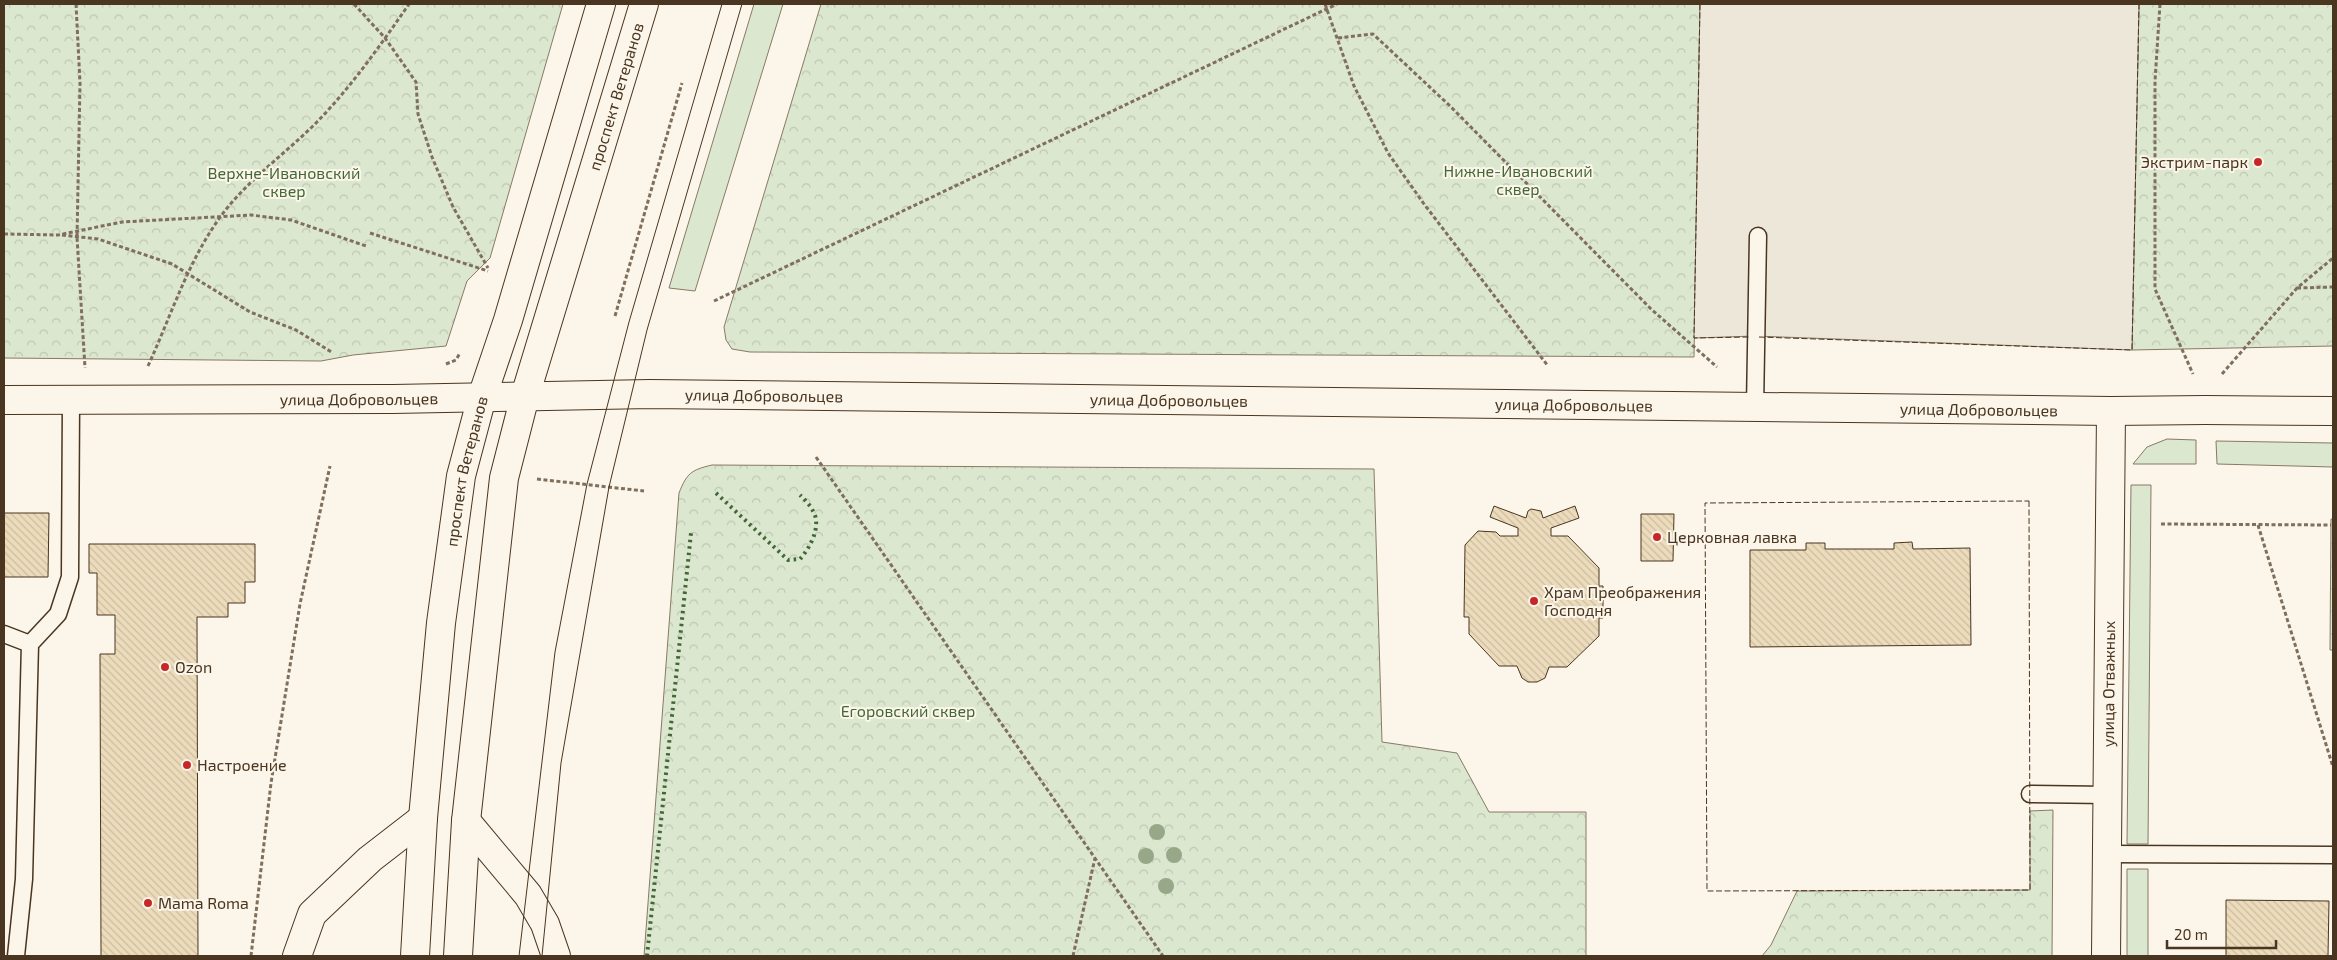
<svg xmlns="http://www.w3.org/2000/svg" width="2337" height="960" font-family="'Exo 2',sans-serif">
	<defs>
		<pattern id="forest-crowns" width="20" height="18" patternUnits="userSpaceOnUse" patternTransform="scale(1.25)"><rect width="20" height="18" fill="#dce7d0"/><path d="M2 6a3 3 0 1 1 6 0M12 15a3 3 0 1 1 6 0" fill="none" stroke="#bec7b2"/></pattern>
		<pattern id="building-back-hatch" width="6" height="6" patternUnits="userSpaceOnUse" patternTransform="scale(1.25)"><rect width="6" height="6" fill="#ecdcbc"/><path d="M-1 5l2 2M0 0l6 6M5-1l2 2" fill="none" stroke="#ccbda1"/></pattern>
	</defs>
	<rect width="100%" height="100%" fill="#fbf6e9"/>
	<path fill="#dce7d0" stroke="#887966" d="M754,4H783L695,291L669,288Z
		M2167,439L2196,440V464H2133L2147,447Z
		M2216,441L2333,443V467L2217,464Z
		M2131,485H2151L2148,844H2127Z
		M2127,869H2148V956H2127Z"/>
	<path fill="url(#forest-crowns)" stroke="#887966" d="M4,4H563L490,258L467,281L446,346L353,355L321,361L4,358Z
		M821,4H1700L1694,357L750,352L732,349L726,340L724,327Z
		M2139,4H2333V346L2132,350Z
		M712,465L1374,469L1382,742L1457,753L1489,812H1586V956H644L679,493C687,473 691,470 712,465Z
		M2331,519H2333V650H2330Z
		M2053,810L2052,956H1762L1771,945L1797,891L2030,890V811Z"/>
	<path fill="#ede7d9" stroke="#887966" d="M1700,4H2139L2132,350L1755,336L1694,338Z"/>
	<path fill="url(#building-back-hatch)" stroke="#4a3520" d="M1494,506L1526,518L1528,511L1531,509L1541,511L1543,518L1575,506L1579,518L1551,528V536H1568L1599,568V586H1603V618H1599V636L1567,667H1549L1545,678L1537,682H1528L1522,678L1517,666H1499L1469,634V617H1464L1465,545L1478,531L1496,532L1500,536H1518V528L1490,517Z
		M4,513H49L48,577H4Z
		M1641,514H1674L1673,561H1641Z
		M1912,542L1913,549L1970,548L1971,645L1750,647V550H1806V543H1825V549H1894V543Z
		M89,544H255V582H245V603H228V617H197L198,956H101L100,654H115V615H97V573H89Z
		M2226,900L2329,901L2328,956H2226Z"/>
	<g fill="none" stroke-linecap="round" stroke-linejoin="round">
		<g stroke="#4a3520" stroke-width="19">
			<path id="lane" d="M1755,407L1758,236
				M4,634L30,644L24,879L16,956
				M30,644L58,614L70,577L71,401
				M2030,794L2108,795
				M2107,854L2333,855"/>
		</g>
		<g stroke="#4a3520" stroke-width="30">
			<g id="street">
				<path id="s1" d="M4,400L393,399L650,394L2111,411L2205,410L2333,411"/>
				<path d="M466,821L528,895L545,924L556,956"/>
				<path d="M297,956L312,914L370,859L423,818"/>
				<path id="s2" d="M2106,956L2111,411"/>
			</g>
		</g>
		<g stroke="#4a3520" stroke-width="30">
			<g id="secondary">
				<path id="s3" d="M415,956L423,818L441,623L461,476L482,397L508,320L601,4"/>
				<path id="s4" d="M458,956L466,821L504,478L525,396L644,4"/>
			</g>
		</g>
		<path stroke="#7f6f5c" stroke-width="3" stroke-dasharray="4 2.5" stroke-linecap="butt" d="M76,4L80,83L77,237L85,368
			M354,4L385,38L416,82L418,114L432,157L453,207L488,268
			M1325,4L1354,86L1388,153L1424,204L1548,366
			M2160,4L2155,81V289L2193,374
			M1338,38L1373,34L1450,106L1651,309L1717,367
			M370,233L488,271
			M4,234L58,235L122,222L251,215L291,220L366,246
			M62,235L98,239L172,264L250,312L296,330L333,353
			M2297,288L2333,287
			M714,301L1337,4
			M615,316L682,83
			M446,364L456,360L460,353
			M148,366C171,316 188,261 221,216C246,182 282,156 313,126C349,90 380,46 409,4
			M2222,374L2297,288L2333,258
			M816,457L1163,956
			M537,479L644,491
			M2161,524L2331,525
			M2258,525L2333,767
			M251,956L271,783L300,604L330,466
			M1073,956L1095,858"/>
		<use href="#lane" stroke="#fbf6e9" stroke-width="16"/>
		<use href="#street" stroke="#fbf6e9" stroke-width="28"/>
		<use href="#secondary" stroke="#fbf6e9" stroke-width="28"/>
		<path stroke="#4a3520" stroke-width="1" d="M519,956L555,652L587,484L629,322L722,4
			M542,956L561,763L609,487L647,330L742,4"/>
		<path stroke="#436837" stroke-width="4" stroke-dasharray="2.5 4" stroke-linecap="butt" d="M716,493L788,560L800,559C810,548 822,526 813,511C810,505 805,500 800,495
			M647,956L691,533"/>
		<path stroke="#4a3520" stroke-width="1" stroke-dasharray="6 2.5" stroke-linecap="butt" d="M1700,4L1694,338L1749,337
			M1759,337L2132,350L2139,4
			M2029,501L2030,890L1707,891L1705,503Z"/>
	</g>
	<g fill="#96a887">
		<circle cx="1157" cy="832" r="8"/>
		<circle cx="1174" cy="855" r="8"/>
		<circle cx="1146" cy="856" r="8"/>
		<circle cx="1166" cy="886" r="8"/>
	</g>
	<g fill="#c62828" stroke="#fbf6e9" stroke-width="2">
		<circle cx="2258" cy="162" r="5"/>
		<circle cx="1657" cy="537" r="5"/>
		<circle cx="1534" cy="601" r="5"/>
		<circle cx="165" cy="667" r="5"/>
		<circle cx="187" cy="765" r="5"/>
		<circle cx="148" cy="903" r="5"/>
	</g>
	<g text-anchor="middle" stroke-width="4" stroke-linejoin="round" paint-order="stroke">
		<g font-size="16" fill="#4a3520" stroke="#fbf6e9">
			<text dy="6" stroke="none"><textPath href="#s4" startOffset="878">проспект Ветеранов</textPath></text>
			<text dy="6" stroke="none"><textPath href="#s1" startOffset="760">улица Добровольцев</textPath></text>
			<text dy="6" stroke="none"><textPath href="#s1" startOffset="355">улица Добровольцев</textPath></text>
			<text dy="6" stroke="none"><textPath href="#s1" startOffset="1165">улица Добровольцев</textPath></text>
			<text dy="6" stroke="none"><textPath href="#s1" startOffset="1570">улица Добровольцев</textPath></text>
			<text dy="6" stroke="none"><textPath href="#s1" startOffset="1975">улица Добровольцев</textPath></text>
			<text dy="6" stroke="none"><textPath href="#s3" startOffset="488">проспект Ветеранов</textPath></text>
			<text dy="6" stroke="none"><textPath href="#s2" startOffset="272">улица Отважных</textPath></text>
		</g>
		<g font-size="16" fill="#4a3520" stroke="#fbf6e9" text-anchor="start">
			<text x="2248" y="168" text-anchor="end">Экстрим-парк</text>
			<text x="1667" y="543">Церковная лавка</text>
			<text x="1544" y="598">Храм Преображения<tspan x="1544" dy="18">Господня</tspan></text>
			<text x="175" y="673">Ozon</text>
			<text x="197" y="771">Настроение</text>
			<text x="158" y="909">Mama Roma</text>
		</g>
		<g font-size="16" fill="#436837" stroke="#fbf6e9">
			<text x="1518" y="177">Нижне-Ивановский<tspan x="1518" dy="18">сквер</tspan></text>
			<text x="284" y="179">Верхне-Ивановский<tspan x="284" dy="18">сквер</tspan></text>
			<text x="908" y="717">Егоровский сквер</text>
		</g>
	</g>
	<rect width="2337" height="960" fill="none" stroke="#4a3520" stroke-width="10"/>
	<path d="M2167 940v8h109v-8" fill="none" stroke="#4a3520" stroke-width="2.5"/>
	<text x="2174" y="940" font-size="15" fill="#4a3520" stroke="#fbf6e9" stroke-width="4" paint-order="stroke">20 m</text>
</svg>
